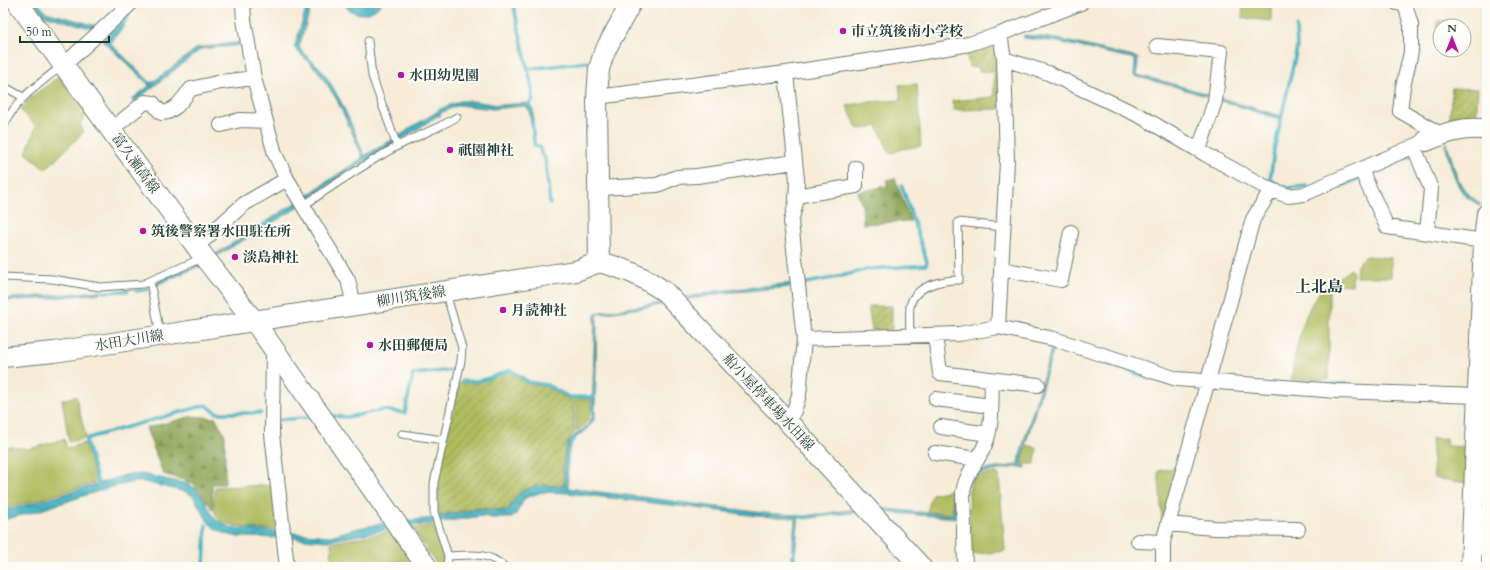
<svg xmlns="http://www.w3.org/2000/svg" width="1490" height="570" font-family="Cardo,'Noto Serif JP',serif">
	<defs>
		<pattern id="forest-firs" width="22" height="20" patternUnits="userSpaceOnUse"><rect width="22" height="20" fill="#8ba455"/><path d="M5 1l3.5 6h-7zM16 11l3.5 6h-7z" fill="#718747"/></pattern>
		<pattern id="garden-furrows" width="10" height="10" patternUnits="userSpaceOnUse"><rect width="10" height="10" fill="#afbc5e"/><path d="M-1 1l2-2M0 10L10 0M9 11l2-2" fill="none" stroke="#8e9a4e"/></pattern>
		<pattern id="water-waves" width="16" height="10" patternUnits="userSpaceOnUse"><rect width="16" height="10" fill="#47b4c2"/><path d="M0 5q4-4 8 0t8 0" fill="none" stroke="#3b949e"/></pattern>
	</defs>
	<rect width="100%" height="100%" fill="#fdfcf7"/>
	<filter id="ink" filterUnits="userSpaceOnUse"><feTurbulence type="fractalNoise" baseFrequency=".025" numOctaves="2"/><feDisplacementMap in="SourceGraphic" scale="8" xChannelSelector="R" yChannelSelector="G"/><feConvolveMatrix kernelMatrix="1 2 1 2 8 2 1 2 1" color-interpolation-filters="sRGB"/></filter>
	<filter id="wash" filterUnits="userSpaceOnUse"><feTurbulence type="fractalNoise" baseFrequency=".012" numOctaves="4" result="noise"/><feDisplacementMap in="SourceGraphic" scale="16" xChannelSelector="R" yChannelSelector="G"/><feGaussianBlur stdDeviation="0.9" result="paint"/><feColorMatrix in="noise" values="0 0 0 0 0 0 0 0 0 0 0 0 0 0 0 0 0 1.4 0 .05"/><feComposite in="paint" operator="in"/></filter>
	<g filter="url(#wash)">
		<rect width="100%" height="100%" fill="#f6ecd8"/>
		<path fill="#afbc5e" stroke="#677c49" d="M1243,3H1263L1271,6V21L1242,18Z
			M60,76L86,114L80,124L84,132L46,169L26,153L36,126L20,110L32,96Z
			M917,84L921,146L902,149L890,154L877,126L861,129L857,128L847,106L865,102L901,100L899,85Z
			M1366,256L1391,258V277H1356L1357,265Z
			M1351,269L1353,273L1352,285L1333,284L1334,281Z
			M1325,285L1329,287V380H1291C1297,345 1301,313 1325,285Z
			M76,396L86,438L69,442L62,400Z
			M575,399H591C590,415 591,421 577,431Z
			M1446,438L1447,446L1468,447L1466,483L1434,478L1431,439Z
			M64,439L67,448L84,443L97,482L45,498L3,509V446L29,449Z
			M1027,445L1037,448L1035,464H1022Z
			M1179,467L1163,528L1158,471Z
			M997,473L999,476L1005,551L970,555L969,489L973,478L977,476Z
			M272,485L278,530C264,529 222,529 216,515C212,507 215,496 215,487Z
			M952,490L953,512L951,514L927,512L932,494Z
			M433,525C439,538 445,551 445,566H438L413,529Z
			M394,531L411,560L376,565L332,566L331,543Z"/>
		<path fill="url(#forest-firs)" stroke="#557044" d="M895,178L911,221L863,224L862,205L857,192L887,186L886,180Z
			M193,416L216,418L225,435V484H212L213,510L193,483L163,474L146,428Z"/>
		<path fill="url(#garden-furrows)" stroke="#677c49" d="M1437,21H1461L1462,25L1463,26H1440V42L1438,43Z
			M993,44L998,49L1000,109L954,110L952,101L994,97V72L978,71V68L969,67L966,52Z
			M1452,88L1478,89L1476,123L1449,128Z
			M868,306H892V330H872Z
			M510,371L528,384L546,387L568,399H573L575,432C561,447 563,467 563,487L540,484L521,491L507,510L477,508L439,515L437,486L459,383H478Z"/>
		<path fill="url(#water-waves)" stroke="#33787b" d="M34,3H38L46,12L112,30L127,15L132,3H136L123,27L110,43L150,82H153L197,48L242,42L243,45L201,49L134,102L132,99L149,86L148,84L103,41L108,33L43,15Z
			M308,3H312V4L299,47C304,56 314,61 321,69C340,95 352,125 364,155H366L407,131L408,129L435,113L440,109L460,101H473L498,105L527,103L533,108V124H531L529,109L524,106L493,109L458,105L441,113L440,116H437L401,140L350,170L292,211L252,235L198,267L161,283L156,287L154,285L160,280L201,262L217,253L297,202L362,158V155L337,100L318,71L294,48Z
			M343,3H382C372,17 352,18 343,3Z
			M1024,35L1058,39L1138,58L1137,75L1170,83L1281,116V118H1276L1176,87L1134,76L1135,59L1057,42L1024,38Z
			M1445,143H1446L1448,147C1453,160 1455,177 1464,189C1468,195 1475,199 1481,204L1480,206C1474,202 1467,198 1462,192C1454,180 1448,157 1445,143Z
			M792,283L793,287L723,293L662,305L599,314L597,316L595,418C590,428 582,432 575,439C565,448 568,476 568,488L642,497L763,513L799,515L794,567H791L795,518L756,516L720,511L568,493L542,492L525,498L516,514L512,518H492L482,516L380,531L329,541L287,538L238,537L226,534L215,529L208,522L193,496L186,492L144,482H133L108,488L38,511L3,520V511L55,497L125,475L142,474L188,484L195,488L203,498L215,519L232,528L330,536L354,529L389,522L425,519L478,509L508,511C511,506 513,501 516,497C528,483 549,486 564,486C565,472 561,448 572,438C581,429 585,430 592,418L595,315L600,312L660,303L717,291Z
			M101,291V293L56,298L3,301V299Z
			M1053,343L1055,344L1025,446L1021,465L1026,466V468L1016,467L977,474L976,471L1017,465Z
			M956,494L957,518L881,512H859L804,519L803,516L850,510L877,508L951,515L954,513L953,495Z"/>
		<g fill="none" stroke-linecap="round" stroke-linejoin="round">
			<path stroke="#47b4c2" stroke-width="3.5" d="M513,3L532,88L533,99L528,106
				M1296,27L1297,48L1274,150L1270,180L1287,188L1307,186
				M528,69L587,62
				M532,120L534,143L535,146L540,147L541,154L545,158L550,204
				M1367,176L1414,155
				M1335,187H1340L1361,178
				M800,284L833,278L869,269L926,265L927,262L902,186
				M136,291L149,289
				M104,292L128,291
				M1052,350L1053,346L1171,385H1177
				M462,381C482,383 492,377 510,370L529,382L547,385L569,397H594
				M1331,384H1347
				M1239,391L1285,395L1288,390
				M332,416L348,417L383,410L405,413L413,374L454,370
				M277,420L312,417
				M99,487L86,441L88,438L206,405L217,413H261
				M955,499L958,481L962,479
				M797,517H808
				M204,567L206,525"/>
		</g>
	</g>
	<g filter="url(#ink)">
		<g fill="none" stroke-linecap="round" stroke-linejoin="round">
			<g stroke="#6a7a6d" stroke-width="9">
				<path id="lane" d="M368,41L372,76L397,146
					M3,86L23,97
					M3,128C15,99 39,84 63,65
					M303,206C334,185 364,164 396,147C416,136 437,129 457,117
					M3,277L52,279L100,287L143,284L202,258
					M150,281L160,334
					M446,293L462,348L461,361L434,483V512L448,556L447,567
					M910,336C910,327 909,316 910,307C913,286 941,280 959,280L958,222L1003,227
					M402,434L443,440
					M448,556C471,555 486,551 505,567"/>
			</g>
			<g stroke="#6a7a6d" stroke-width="16">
				<path id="street" d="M243,3L244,20L254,78L275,154L287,179L348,280L354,305
					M1397,3L1405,4L1411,25V52L1403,87L1400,111L1442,135
					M1157,46L1221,52L1215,101L1199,150
					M1004,59L1048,73L1142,117L1205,154L1271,190L1289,196L1304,194L1426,141
					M64,65L129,5L128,3
					M786,73L797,180L796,202L791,222L804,339L799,395L794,411L788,422
					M597,97L786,73L913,54L969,44L1000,34L1081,3
					M117,125L145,102L153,103L161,113L168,112L177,106L191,89L221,82L254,78
					M221,125L240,120L266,121
					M1414,147L1431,189L1427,232
					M1361,170L1387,227L1484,241
					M599,188L657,185L677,177L697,176L795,162
					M796,196L856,186V168
					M197,246L244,204L287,179
					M1001,269L1061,280L1071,232
					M998,327L1007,162L1004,59L1000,34
					M935,335L940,373L1038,385
					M804,339L959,334L998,327L1054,339L1177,379L1337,391L1477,396L1487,398
					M273,348L272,434L287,567
					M936,399L991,406
					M941,427L988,434
					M935,453L977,459
					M1168,524L1214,528L1298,529
					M1138,541L1163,542
					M965,567L963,492C966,473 980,459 986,442C993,424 991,398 992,380
					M1163,567V542L1253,219L1271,190"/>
			</g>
			<g stroke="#6a7a6d" stroke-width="22">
				<path id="secondary" d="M18,3L204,257L254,321L427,567
					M1426,141C1445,133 1466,126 1487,130
					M599,262C627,269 642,276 665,292L788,422L921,567
					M599,262L597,97L599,69L603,56L608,45L631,3
					M3,357L54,352L549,275L576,271L599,262
					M1471,567L1484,241L1487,214"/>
			</g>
			<use href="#lane" stroke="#fff" stroke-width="7"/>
			<use href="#street" stroke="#fff" stroke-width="14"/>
			<use href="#secondary" stroke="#fff" stroke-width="20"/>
		</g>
	</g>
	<g fill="#b5179e" stroke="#fdfcf7" stroke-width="1.5">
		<circle cx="843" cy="31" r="4"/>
		<circle cx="401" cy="75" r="4"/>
		<circle cx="450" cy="150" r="4"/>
		<circle cx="143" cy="231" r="4"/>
		<circle cx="235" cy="257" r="4"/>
		<circle cx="503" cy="310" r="4"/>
		<circle cx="370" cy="345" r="4"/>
	</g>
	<g text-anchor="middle" stroke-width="4" stroke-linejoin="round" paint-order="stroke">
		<g font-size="14" font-weight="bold" fill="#1f3d34" stroke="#fdfcf7" text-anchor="start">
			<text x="851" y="36">市立筑後南小学校</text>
			<text x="409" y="80">水田幼児園</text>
			<text x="458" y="155">祇園神社</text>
			<text x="151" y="236">筑後警察署水田駐在所</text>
			<text x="243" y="262">淡島神社</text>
			<text x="511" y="315">月読神社</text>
			<text x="378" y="350">水田郵便局</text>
		</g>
		<g font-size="14" fill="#1f3d34" stroke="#fdfcf7">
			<text transform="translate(136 163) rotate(54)" y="5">富久瀬高線</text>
			<text transform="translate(411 296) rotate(-9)" y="5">柳川筑後線</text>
			<text transform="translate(129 340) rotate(-9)" y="5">水田大川線</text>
			<text transform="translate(769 402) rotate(47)" y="5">船小屋停車場水田線</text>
		</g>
		<g font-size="16" font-weight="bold" fill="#1f3d34" stroke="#fdfcf7">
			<text x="1319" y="292">上北島</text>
		</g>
	</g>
	<rect width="1490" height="570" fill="none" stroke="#fdfcf7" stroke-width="16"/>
	<g transform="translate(1452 38)"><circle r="19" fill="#fdfcf7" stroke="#a4b0a9"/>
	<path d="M0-3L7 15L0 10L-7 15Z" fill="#b5179e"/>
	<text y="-6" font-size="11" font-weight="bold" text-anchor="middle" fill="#1f3d34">N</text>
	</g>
	<path d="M20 36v6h89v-6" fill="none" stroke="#1f3d34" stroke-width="2"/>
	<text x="26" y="36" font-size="12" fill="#1f3d34" stroke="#fdfcf7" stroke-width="3" paint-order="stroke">50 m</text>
</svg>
